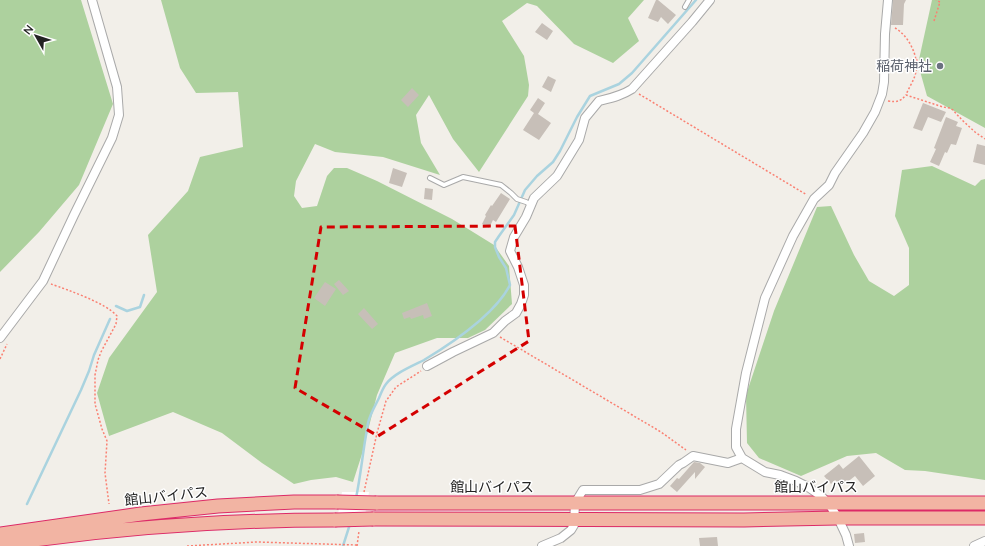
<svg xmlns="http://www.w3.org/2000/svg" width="985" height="546" font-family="Mulish,'Noto Sans JP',sans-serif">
	<rect width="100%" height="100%" fill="#f2efe9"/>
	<path fill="#add19e" d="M0,0H81L113,104L79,185L39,232L0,272Z
		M161,0H644L628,18L639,41L613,63L574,44L537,6L527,3L502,21L524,56L529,85L528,96L479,172L453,139L429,95L416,115L421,143L440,175L383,157L335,152L315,144L296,181L294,196L302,208L317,206L327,176L334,168H347L377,181L452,219L494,245L509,266L512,304L485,330L468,338H437L395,353L377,395L362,454L353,482L336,477L311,480L294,484L262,463L222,433L173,412L109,436L97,393L109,358L157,292L148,235L188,191L200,157L243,147L238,92L196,93L180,68Z
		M932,0H985V128L927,96L918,64Z
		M932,166L975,186L981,180L985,179V480L925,471L905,470L876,453L847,456L801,476L759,458L747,443L746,395L774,311L817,207L831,206L854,255L869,281L894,296L909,285V248L895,216L902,170Z"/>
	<path fill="#fff" d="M342,492H369L363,527L336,525Z"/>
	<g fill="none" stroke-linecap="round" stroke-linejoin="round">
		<path stroke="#aad3df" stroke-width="2.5" d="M116,306L127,311L140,307L144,295
			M356,498C360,479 362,460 365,441C366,435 367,429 368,423C370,414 375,406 379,398C381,393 383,388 386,384C393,374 412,366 424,360C452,343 495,314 510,285L506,268L499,257L495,247V242L499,236L514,215L525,190L537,176L553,162L560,151L577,117L590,96L619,84L632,73L696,0
			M27,504L81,390L89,371L94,355L110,319
			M343,546L350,524"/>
	</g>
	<path fill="#c7bfb8" d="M656,0H658L676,15L668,24L661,17L658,22L648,18Z
		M893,0H906L904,4L903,25H891Z
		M542,23L553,31L547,40L535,32Z
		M548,76L556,80L551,92L542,87Z
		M412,88L419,95L408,107L401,100Z
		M538,98L545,103L538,114L551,123L539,140L523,130L534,113L530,110Z
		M923,103L946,112L941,122L928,117L922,131L913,128Z
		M946,117L958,122L956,126L962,128L956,145L951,144L947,153L945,152L939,166L930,162L936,149L934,148Z
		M977,144L985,146V165L973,162Z
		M393,168L407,173L402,187L389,183Z
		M425,188L433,189L432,200L424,199Z
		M501,193L510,199L496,222L493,220L489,228L482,224L486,216L485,215L491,205L492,206Z
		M339,280L349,291L343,295L334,284Z
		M325,282L336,289L325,306L314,298Z
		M427,303L432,316L424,319L423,315L411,319L410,317L404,319L402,313Z
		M364,308L378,324L372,329L358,314Z
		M859,456L875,476L863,486L855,476L845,484L842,480L838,483L835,480L831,484L824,476L839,464L843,469Z
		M694,462L700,463L705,467L695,479V472L677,492L670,486L677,478L679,479Z
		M864,533L865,542L855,543L854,534Z
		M717,537L718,546H700L699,538Z"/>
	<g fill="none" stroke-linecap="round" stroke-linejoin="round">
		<g stroke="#a9a9a9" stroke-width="6">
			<path id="service" d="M685,7L689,0
				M430,178L444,185L463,177L501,185L511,193L517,199L526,202L531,205"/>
		</g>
		<g stroke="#a9a9a9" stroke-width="10">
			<path id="minor" d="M0,338L43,281L74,215L112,138L119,115L117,87L92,0
				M427,366L453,352L493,333L505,321L516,313L521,304L524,295V285L518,267L510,251L514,237L526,217L534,198L557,176L579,140L585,118L599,101C611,98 621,96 632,89L692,22L710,0
				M542,546L561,538L571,530L574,525L575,503L583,490H640L659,484L679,465L683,463L693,456L728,463L742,458
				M849,546L846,535L838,518L829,504L821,496L808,487L796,481L780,475L765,472L742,458L736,447V429L746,373L765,298L793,236L814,199L829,185L835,173L863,133L875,112L882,94L884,82L885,34L888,0
				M974,546L985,541"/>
		</g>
		<g stroke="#dc2a67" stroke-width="15">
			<path id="trunk" d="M376,503H985
				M373,519L744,520L838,518H985
				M0,534L141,514L218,506L294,502H337
				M0,545C111,528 223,520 335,520"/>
		</g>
		<path stroke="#fa8072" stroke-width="1.5" stroke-dasharray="2 2" stroke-linecap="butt" d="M934,21L940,2L936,0
			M895,28C908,35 919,56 916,71C915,79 909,87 906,95
			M916,60L932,64
			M639,94L807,195
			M888,101C897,102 900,102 906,95L943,107L950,108L953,110L962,120L975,132L985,139
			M51,284C68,290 106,303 117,316L116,324L101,352L98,360L95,375V404L102,429L107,441L105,473L109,504
			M500,337L661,432L686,450
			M0,359L7,344
			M364,492L377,433L386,401L396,387L421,371
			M187,546L257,542L357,545
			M357,546L359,531"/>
		<use href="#service" stroke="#fff" stroke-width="4"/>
		<use href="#minor" stroke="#fff" stroke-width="8"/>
		<use href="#trunk" stroke="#f2b4a3" stroke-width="13"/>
		<g stroke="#dc2a67" stroke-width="15" stroke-linecap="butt">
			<path id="trunk-bridge" d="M337,502L376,503
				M335,520L373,519"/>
		</g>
		<use href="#trunk-bridge" stroke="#f2b4a3" stroke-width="13"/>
	</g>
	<path fill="none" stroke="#d40000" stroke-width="3" stroke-dasharray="8 5" stroke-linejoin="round" d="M515,226L529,341L378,436L295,388L321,227Z"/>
	<circle fill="#6b7280" stroke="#fff" stroke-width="1.5" cx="940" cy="66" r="4"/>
	<g text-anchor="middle" stroke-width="3" stroke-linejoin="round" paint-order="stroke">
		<g font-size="14" fill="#5b616d" stroke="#fff" text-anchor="end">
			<text x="932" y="71">稲荷神社</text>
		</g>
		<g font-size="14" fill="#222" stroke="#fff">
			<text x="492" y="492">館山バイパス</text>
			<text x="816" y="492">館山バイパス</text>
			<text transform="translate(166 496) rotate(-6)" y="5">館山バイパス</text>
		</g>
	</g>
	<g transform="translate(36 36) rotate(309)" stroke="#ffffff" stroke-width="3" paint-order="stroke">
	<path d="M0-3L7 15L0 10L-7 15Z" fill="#222222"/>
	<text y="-6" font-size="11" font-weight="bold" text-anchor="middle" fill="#222222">N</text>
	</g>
</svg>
